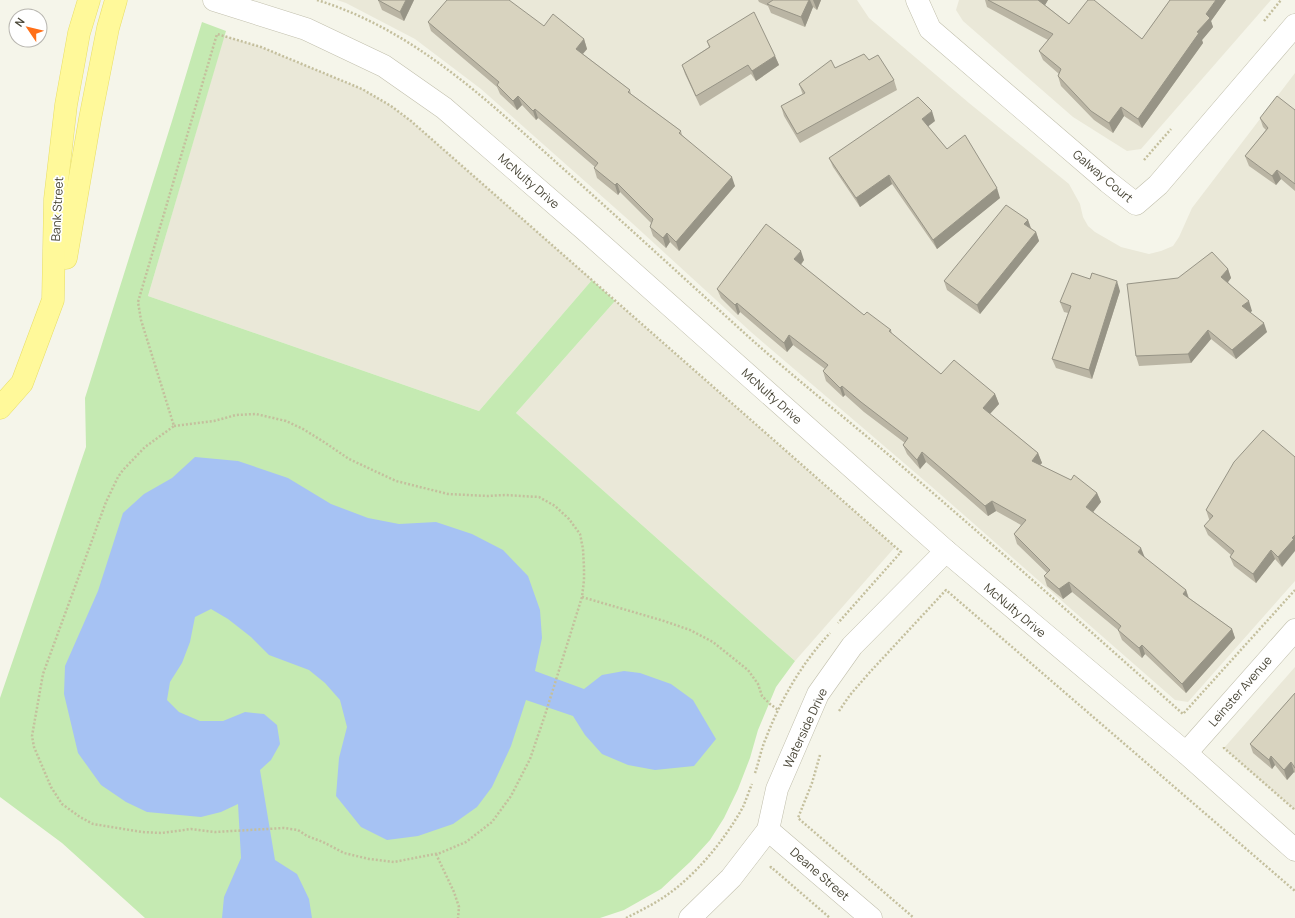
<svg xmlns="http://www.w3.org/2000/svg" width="1295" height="918" viewBox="0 0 1295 918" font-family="Manrope,sans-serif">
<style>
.residential{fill:#eae8d8}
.green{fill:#c5eab2}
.water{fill:#a6c2f3}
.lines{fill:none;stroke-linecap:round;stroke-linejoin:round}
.minor-casing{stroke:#c1bfac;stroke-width:23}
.major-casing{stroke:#e8de66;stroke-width:23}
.path{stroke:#c4bf9d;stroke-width:2.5;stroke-dasharray:2 2;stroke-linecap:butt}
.minor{stroke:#fff;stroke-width:22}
.major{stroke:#fff99a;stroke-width:22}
.wall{fill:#bab5a4}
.shaded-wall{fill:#979486}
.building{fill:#d8d3bf;stroke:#979486}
.labels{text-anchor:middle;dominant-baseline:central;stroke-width:3.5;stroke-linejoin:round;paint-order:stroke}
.street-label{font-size:12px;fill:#4a4738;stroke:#fff}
</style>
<rect width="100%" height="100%" fill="#f5f5ea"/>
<g class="residential">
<polygon points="337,0 857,0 869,18 969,103 1069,184 1080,204 1083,217 1088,226 1095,232 1121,247 1149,254 1161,251 1173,246 1179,237 1192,208 1295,73 1295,581 1188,702 1175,700 932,487 751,332 632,223 481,89 415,39 346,3"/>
<polygon points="959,0 1271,0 1141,149 1127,151 1073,117 963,21 956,10"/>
<polygon points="224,36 261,47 362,89 391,106 411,121 592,280 479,411 148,296"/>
<polygon points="615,301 895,547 795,661 516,413"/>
<polygon points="1295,667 1295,810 1224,748"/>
</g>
<polygon class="green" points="202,22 226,31 148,296 479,411 592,280 615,301 516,413 795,661 776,687 758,730 750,758 738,789 724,818 710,840 690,862 661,889 624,910 600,918 145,918 62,843 0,797 0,698 86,447 85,398 172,121"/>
<polygon class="water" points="195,457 238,461 288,478 331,504 368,518 399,524 436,522 472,534 503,550 528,576 540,610 542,638 535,671 584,689 602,675 624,671 640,673 671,684 693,700 716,739 694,766 655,770 628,765 602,754 585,735 573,716 526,700 511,746 492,787 477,807 453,824 418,836 387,840 361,827 336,796 339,758 347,727 340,700 325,683 309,670 269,655 251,637 228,619 211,609 195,617 190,642 182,663 170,682 167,700 179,712 200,721 223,721 245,712 264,714 277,725 280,744 271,760 260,770 275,860 297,874 309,899 312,918 222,918 224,897 241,858 238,804 221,812 201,817 147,812 126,802 101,785 78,753 64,694 65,666 98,591 123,513 144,494 172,478"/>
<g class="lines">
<defs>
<g id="minor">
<polyline points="214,0 306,29 384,66 444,108 585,230 946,551 1186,753 1295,850"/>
<polyline points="917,0 930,29 1108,182 1136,204 1158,185 1295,25"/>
<polyline points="1186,753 1295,630"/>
<polyline points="768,830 871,918"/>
<polyline points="690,918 731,878 768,830 777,789 818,694 852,646 946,551"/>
</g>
<g id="major">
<polyline points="66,258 90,119 108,28 116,0"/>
<polyline points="0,408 22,383 53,300 55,199 66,105 79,33 89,0"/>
</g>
</defs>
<use href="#minor" class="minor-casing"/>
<use href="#major" class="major-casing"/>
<g class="path">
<path d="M317,0c95,29 169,99 241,164 65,58 129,117 193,175 45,40 93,78 139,117 99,85 196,171 293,258l112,-124"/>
<polyline points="1264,21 1281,0"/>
<polyline points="1144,160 1171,129"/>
<polyline points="174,426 214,421 236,415 256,414 286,421 303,429 324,442 349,459 396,481 448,494 488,496 505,495 539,497 555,506 569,519 580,534 583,549 584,568 584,580 582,597 545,715 530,759 511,796 492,822 466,842 440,853 394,862 369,859 344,853 323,842 307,836 298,830 284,828 215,832 191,829 162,833 142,832 93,824 80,817 62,804 51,787 34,747 32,736 43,674 106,502 118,477 123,470 145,447 174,426 141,320 138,302 217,34 261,47 362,89 391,106 411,121 901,552 838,623"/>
<polyline points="582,597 664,621 690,630 713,642 748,670 758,684 762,696 770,704 778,710"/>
<polyline points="839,711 850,695 870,672 946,590 1295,891"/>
<polyline points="1224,747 1224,748 1295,810"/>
<polyline points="820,755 812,783 798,818 914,918"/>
<path d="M755,773c4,-11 6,-24 11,-35 15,-39 36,-75 64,-105"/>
<polyline points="436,854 454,892 459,907 458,918"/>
<polyline points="770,868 771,867 830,918"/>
<path d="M626,918c12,-6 24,-12 35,-19 33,-21 63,-58 82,-92 3,-7 6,-16 9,-23"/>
</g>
<use href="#minor" class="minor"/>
<use href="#major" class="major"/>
</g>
<g class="wall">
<polygon points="378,0 414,0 404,21 382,10"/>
<polygon points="758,0 821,0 817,10 813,7 805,27 771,13 768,6 759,2"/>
<polygon points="985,0 1048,0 1045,5 1069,24 1142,39 1170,0 1226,0 1211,21 1213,27 1202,40 1203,43 1142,128 1124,116 1113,133 1094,120 1061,86 1058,76 1059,74 1043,60 1039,51 1048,40 987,7"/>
<polygon points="428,22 544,26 584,39 587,49 583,54 630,90 631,94 681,131 682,135 735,186 679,251 670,242 666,248 653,236 650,227 651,223 620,192 618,195 597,178 594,168 595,167 538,118 536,120 522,105 517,110 500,94 497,87 431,31"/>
<polygon points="707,41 775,56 779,65 756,81 751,74 700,106 685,74 682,65 709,47"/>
<polygon points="869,60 894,80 897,90 800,143 784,116 781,106 803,95 799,84 835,68"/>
<polygon points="1295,110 1295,191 1281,179 1276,185 1249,166 1245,156 1266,130 1263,127 1260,118"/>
<polygon points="935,121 928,126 947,149 1000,198 937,249 892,184 860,207 833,167 829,158"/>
<polygon points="1028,220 1031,228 1036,232 1039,241 980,314 947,290 944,281"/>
<polygon points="804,260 801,265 864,315 891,330 892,334 941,374 995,394 999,404 990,414 1038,453 1042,463 1040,465 1097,493 1101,502 1093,512 1145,558 1186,590 1189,598 1232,629 1235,638 1186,693 1145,654 1142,658 1122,640 1118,630 1072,592 1063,599 1047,586 1044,576 1047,573 1017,544 1014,534 1021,525 996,511 988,516 926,462 920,469 907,454 903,445 905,443 864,412 845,395 843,397 826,381 823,371 825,369 793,345 787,352 740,312 738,315 721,298 717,289"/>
<polygon points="1228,269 1231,278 1228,282 1252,311 1250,312 1267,332 1236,359 1211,339 1191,363 1139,366 1136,356 1178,278"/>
<polygon points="1120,291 1092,379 1056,368 1052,359 1068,313 1064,312 1060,302"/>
<polygon points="1263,430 1282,567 1275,559 1256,583 1234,566 1230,557 1231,555 1208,535 1204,526 1210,520 1209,519 1206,510"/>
<polygon points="1295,693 1295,773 1294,772 1287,780 1275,765 1272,769 1253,753 1250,744"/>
</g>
<g class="shaded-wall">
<polygon points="406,0 414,0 404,21 400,12"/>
<polygon points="809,0 810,0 813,7 805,27 801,17"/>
<polygon points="813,0 821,0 817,10"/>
<polygon points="1038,0 1048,0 1042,10"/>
<polygon points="1216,0 1226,0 1211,21 1213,27 1202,40 1203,43 1142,128 1138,119 1197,32 1206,14"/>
<polygon points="584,39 587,49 579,58 576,49"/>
<polygon points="775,56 779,65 756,81 752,71"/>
<polygon points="518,96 522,105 517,110 513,101"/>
<polygon points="1121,107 1124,116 1113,133 1109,123"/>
<polygon points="535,109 538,118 536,120 533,111"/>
<polygon points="932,111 935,121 926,128 922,119"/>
<polygon points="1277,170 1281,179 1276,185 1272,176"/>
<polygon points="889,175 892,184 860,207 856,198"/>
<polygon points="732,177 735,186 679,251 676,242"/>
<polygon points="617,183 620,192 618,195 615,185"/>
<polygon points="997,188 1000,198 937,249 933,240"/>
<polygon points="1028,220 1031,229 1024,224"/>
<polygon points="1036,232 1039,241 980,314 977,305"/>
<polygon points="667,233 670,242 666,248 663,238"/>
<polygon points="801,251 804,260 797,269 794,259"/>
<polygon points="1228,269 1231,278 1225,286 1221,277"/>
<polygon points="1117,281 1120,291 1092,379 1089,370"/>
<polygon points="1249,301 1252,311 1246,316 1242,306"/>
<polygon points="737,303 740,312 738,315 735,305"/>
<polygon points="1264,323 1267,332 1236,359 1232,350"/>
<polygon points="1208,330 1211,339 1191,363 1188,354"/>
<polygon points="789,335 793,345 787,352 784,343"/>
<polygon points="842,386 845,395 843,397 840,388"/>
<polygon points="995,394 999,404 986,418 983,408"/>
<polygon points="922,452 926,462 920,469 917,460"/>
<polygon points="1038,453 1042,463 1035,470 1032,461"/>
<polygon points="1097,493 1101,502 1090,516 1086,507"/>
<polygon points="992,501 996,511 988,516 985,506"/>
<polygon points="1295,535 1295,551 1282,567 1278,557"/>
<polygon points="1141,548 1145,558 1138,552"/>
<polygon points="1271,550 1275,559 1256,583 1253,574"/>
<polygon points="1069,582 1072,592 1063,599 1059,589"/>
<polygon points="1186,590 1189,600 1183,594"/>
<polygon points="1232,629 1235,638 1186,693 1182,684"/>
<polygon points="1142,645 1145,654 1142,658 1139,648"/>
<polygon points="1271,756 1275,765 1272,769 1269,760"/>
<polygon points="1291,762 1294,772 1287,780 1284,770"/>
</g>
<g class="building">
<polygon points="378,0 406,0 400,12"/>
<polygon points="447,0 509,0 544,26 553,14 584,39 576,49 630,90 628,92 681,131 679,133 732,177 676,242 667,233 663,238 650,227 653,219 617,183 615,185 594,168 598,163 535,109 533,111 518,96 513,101 497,85 499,82 428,22"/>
<polygon points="773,0 809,0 801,17 767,4"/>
<polygon points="988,0 1038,0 1069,24 1088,0 1094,0 1142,39 1170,0 1216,0 1206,14 1210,18 1197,32 1199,33 1138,119 1121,107 1109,123 1091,111 1058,76 1061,69 1039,51 1053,34"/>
<polygon points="754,12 775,56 752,71 748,65 696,96 682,65 710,47 707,41"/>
<polygon points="864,54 869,60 878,55 894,80 797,134 781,106 805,93 799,84 831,60 835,68"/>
<polygon points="1277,96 1295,110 1295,184 1277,170 1272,176 1245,156 1268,128 1260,118"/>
<polygon points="918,97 932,111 922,119 947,149 965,135 997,188 933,240 889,175 856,198 829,158"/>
<polygon points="1006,205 1028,220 1024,224 1036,232 977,305 944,281"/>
<polygon points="766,224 801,251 794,259 864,315 867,312 891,330 889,331 941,374 954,360 995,394 983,408 1038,453 1032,461 1071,480 1074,475 1097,493 1086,507 1141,548 1138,552 1186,590 1183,594 1232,629 1182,684 1142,645 1139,648 1118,630 1121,626 1069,582 1059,589 1044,576 1050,570 1014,534 1026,520 992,501 985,506 922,452 917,460 903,445 908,438 861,402 842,386 840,388 823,371 828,365 789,335 784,343 737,303 735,305 717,289"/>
<polygon points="1212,252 1228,269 1221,277 1249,301 1242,306 1264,323 1232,350 1208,330 1188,354 1136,356 1127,284 1178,278"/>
<polygon points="1072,273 1090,279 1092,273 1117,281 1089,370 1052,359 1071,306 1060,302"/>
<polygon points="1263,430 1295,457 1295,535 1292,538 1294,539 1278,557 1271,550 1253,574 1230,557 1234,551 1204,526 1213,516 1206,510 1234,462"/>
<polygon points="1295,693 1295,768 1291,762 1284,770 1271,756 1269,760 1250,744"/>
</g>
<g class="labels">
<g class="street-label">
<text transform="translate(1103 176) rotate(40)">Galway Court</text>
<text transform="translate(529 181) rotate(41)">McNulty Drive</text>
<text transform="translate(57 209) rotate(-87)">Bank Street</text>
<text transform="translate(772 396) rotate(42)">McNulty Drive</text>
<text transform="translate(1015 610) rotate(40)">McNulty Drive</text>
<text transform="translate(1240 691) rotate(-49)">Leinster Avenue</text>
<text transform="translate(805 728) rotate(-65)">Waterside Drive</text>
<text transform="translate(820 874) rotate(41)">Deane Street</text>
</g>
</g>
<g transform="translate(28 28) rotate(305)"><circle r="19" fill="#ffffff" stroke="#b7b5af"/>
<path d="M0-3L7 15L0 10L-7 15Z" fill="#ff6f18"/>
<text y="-6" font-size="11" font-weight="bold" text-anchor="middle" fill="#4a4738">N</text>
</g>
</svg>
